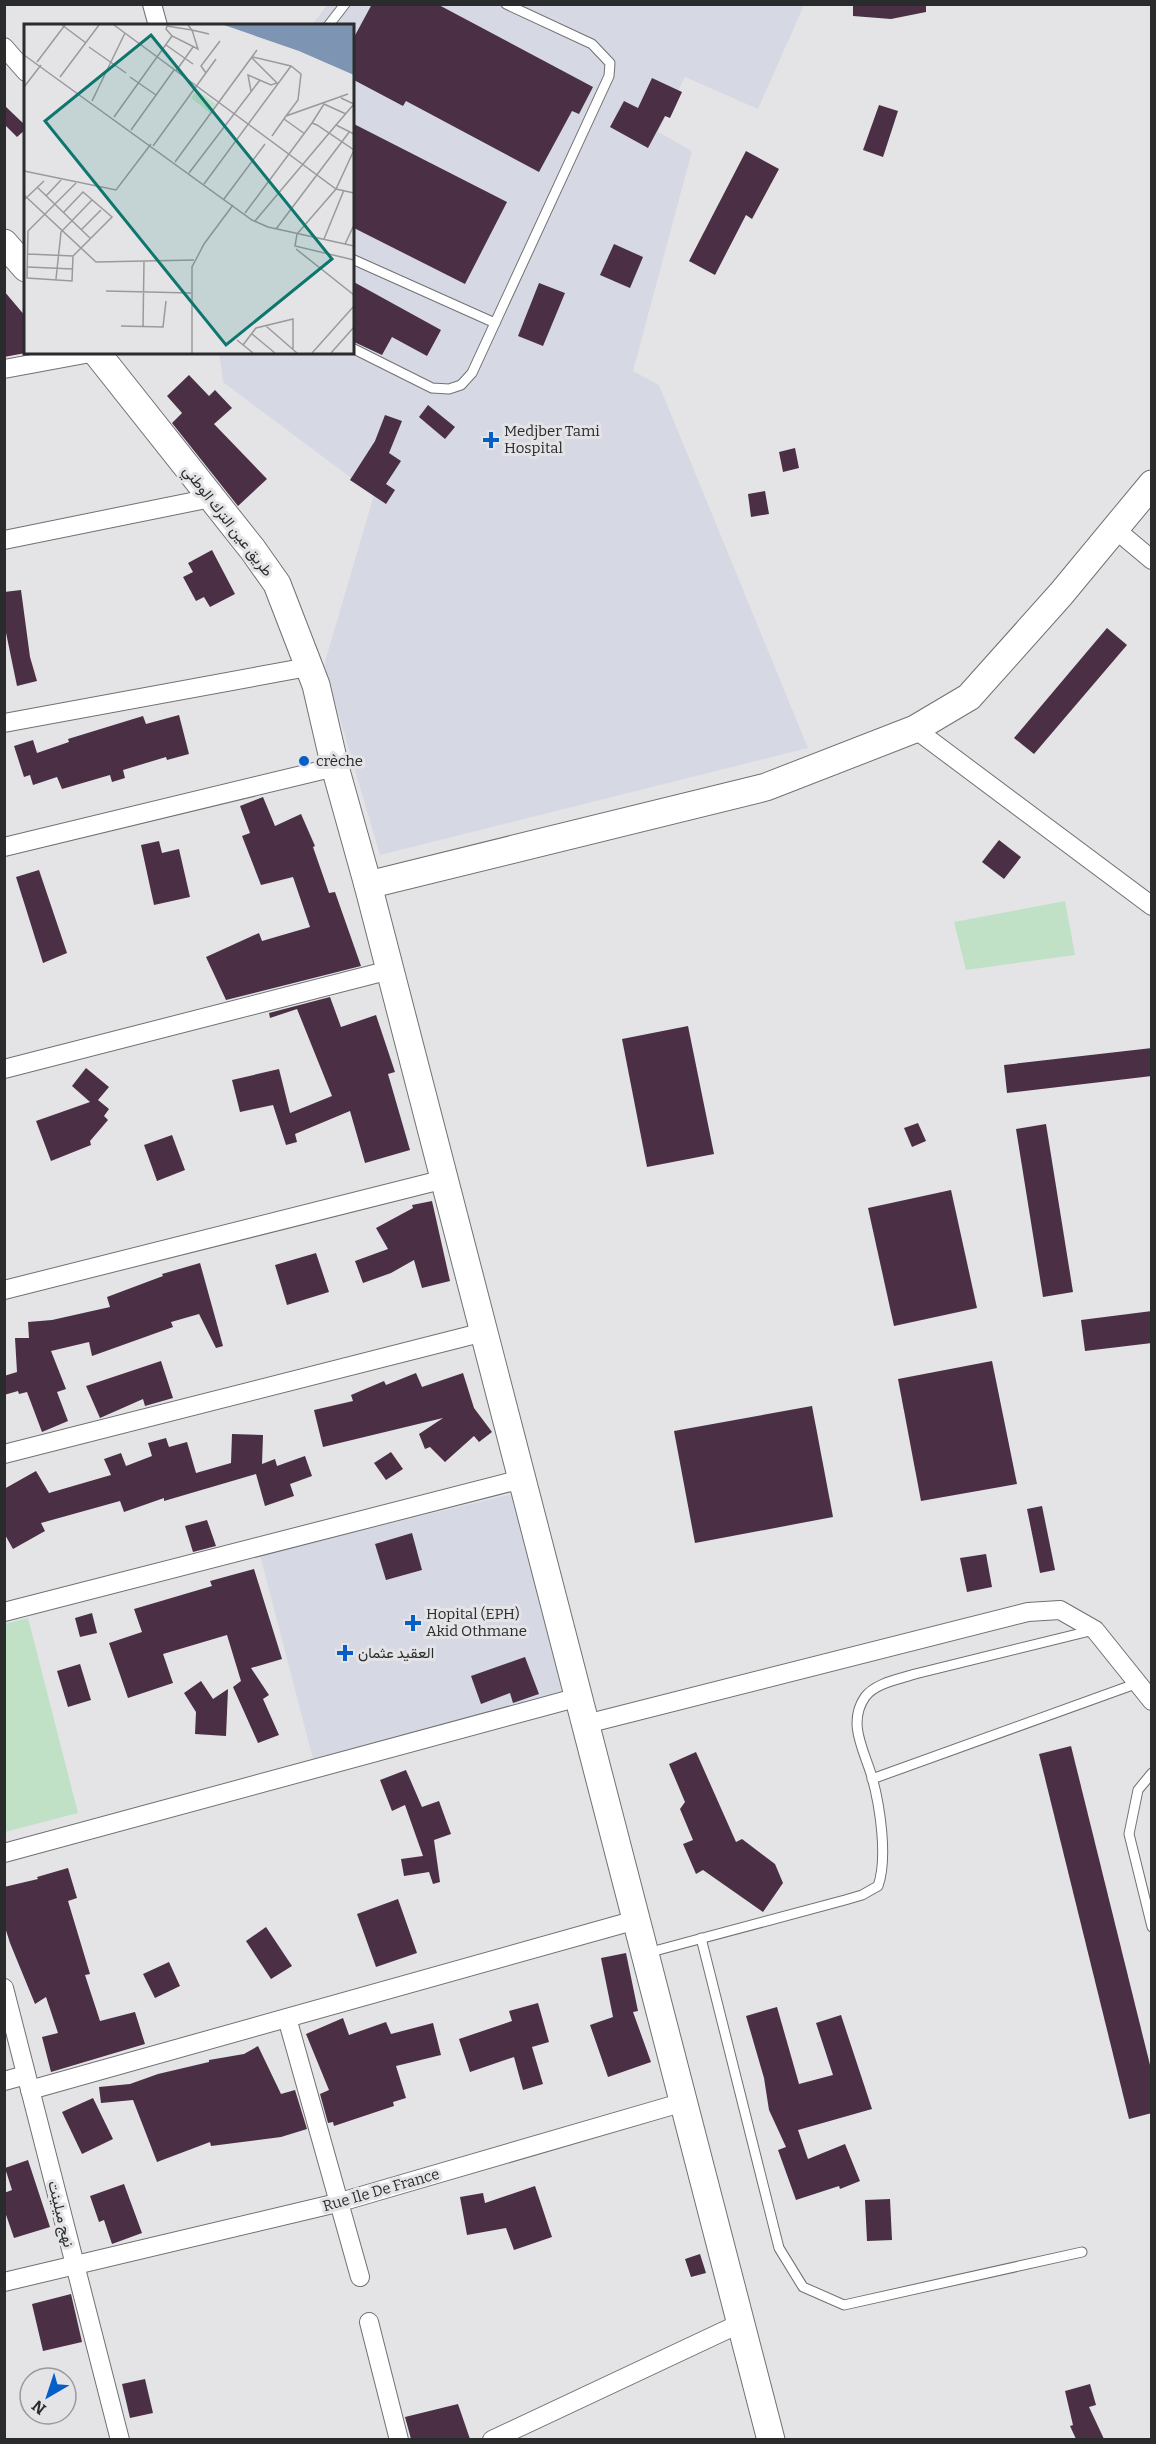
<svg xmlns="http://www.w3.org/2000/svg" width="1156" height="2444" viewBox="0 0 1156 2444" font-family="Bitter,Vazirmatn,serif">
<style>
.built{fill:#d6d9e3}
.green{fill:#c0e1c6}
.building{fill:#4b2f44}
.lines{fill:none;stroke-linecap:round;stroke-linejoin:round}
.lane-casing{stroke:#707173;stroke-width:11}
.street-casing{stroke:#707173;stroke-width:20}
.secondary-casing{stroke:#707173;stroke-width:29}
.lane{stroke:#fff;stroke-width:9}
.street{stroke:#fff;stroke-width:18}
.secondary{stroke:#fff;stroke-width:27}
.poi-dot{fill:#065ec7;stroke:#e4e4e7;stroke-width:2}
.labels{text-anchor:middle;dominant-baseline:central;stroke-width:6;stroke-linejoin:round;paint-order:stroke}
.poi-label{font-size:15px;fill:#2a2b2c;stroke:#e4e4e7;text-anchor:start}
.street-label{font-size:15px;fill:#2a2b2c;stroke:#e4e4e7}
.inset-road{fill:none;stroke:#9a9a9c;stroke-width:1.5}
.view{fill:#0f766e;fill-opacity:0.15;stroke:#0f766e;stroke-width:3}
.inset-edge{fill:none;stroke:#2a2b2c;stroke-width:3}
</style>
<rect width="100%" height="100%" fill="#e4e4e7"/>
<g class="built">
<polygon points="327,5 804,5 758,109 685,77 658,132 692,151 633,371 659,385 808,748 380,855 324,665 374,495 223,382 219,353 352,352 352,26 312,25"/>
<polygon points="516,1493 566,1692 313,1759 260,1555"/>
</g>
<g class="green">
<polygon points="1065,901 1075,955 966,970 954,922"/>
<polygon points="28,1618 78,1813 5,1832 5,1624"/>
</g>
<g class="building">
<polygon points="372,4 437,4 593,87 579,114 572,111 539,172 406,101 403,106 352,79 352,41"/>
<polygon points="853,4 926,4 926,12 891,19 853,16"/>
<polygon points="652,78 682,92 670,118 665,116 648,148 610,127 624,101 638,108"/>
<polygon points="4,105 26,126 26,129 17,137 4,124"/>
<polygon points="879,105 898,111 883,157 863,150"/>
<polygon points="352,123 507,202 465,284 352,227"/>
<polygon points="746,151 779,169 752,219 746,215 715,275 689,261"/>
<polygon points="614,244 643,257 630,288 600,275"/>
<polygon points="352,281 441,330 427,356 392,337 382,355 352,341"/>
<polygon points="539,283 565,293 543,346 518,336"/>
<polygon points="4,291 26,317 26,352 31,352 4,357"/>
<polygon points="189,375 209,396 215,390 232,408 214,424 267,479 238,506 172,423 182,413 167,396"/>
<polygon points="428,405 455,427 445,439 419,417"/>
<polygon points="385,415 402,421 389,453 401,461 386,484 395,490 386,504 350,480 375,441"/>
<polygon points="795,448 799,468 783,472 779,452"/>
<polygon points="765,491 769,514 751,517 748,494"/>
<polygon points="212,550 235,594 210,607 204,597 196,601 183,577 193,572 188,563"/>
<polygon points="21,590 30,657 37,681 17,686 4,623 4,592"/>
<polygon points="1107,628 1127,645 1034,754 1014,738"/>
<polygon points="179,715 189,754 167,760 166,757 123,770 125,778 112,782 110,775 62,789 57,777 33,785 30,775 24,777 14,746 33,740 37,753 69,742 68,739 143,716 146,724"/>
<polygon points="263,797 275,826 301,814 315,846 313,847 329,893 335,892 361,966 226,1000 206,957 259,933 262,941 310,927 293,877 261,885 242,836 250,833 240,806"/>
<polygon points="999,840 1021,857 1004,879 982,862"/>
<polygon points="159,841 162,853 179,849 190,897 154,905 141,845"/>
<polygon points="39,870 67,953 43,963 16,877"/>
<polygon points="330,997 341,1027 376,1015 395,1072 388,1074 410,1150 365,1163 350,1111 295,1134 297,1142 286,1145 273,1105 240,1112 232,1080 279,1069 290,1113 332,1096 297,1009 270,1018 269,1013"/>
<polygon points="688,1026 714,1154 647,1167 622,1039"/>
<polygon points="1152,1048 1152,1076 1007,1093 1004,1065"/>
<polygon points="86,1068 109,1087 98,1100 109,1109 104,1116 108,1120 90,1141 91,1145 51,1161 36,1121 90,1102 72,1086"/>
<polygon points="918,1123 926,1141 912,1147 904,1128"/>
<polygon points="1046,1124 1073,1292 1043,1297 1016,1129"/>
<polygon points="172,1135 185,1170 157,1181 144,1145"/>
<polygon points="951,1190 977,1308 894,1326 868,1208"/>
<polygon points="432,1201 450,1281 422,1288 414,1260 391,1273 363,1283 355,1261 388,1249 376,1228 413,1208 412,1205"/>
<polygon points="316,1253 329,1292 287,1305 275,1265"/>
<polygon points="200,1263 223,1346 216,1348 199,1314 171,1322 173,1327 92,1356 89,1342 51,1351 66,1389 57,1392 68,1421 42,1432 27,1392 19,1394 18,1391 4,1395 4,1376 17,1372 15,1338 29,1338 28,1322 52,1320 110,1307 107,1297 163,1276 162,1274"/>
<polygon points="1152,1311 1152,1343 1085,1351 1081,1320"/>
<polygon points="161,1361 173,1398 145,1406 143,1399 100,1418 86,1386"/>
<polygon points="992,1361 1017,1484 921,1501 898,1379"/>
<polygon points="416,1373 422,1387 463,1373 474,1408 492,1432 479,1442 474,1436 445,1462 430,1447 425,1449 419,1434 443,1418 323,1447 314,1410 353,1401 351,1395 384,1381 386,1385"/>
<polygon points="812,1406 833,1517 695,1543 674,1431"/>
<polygon points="232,1434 263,1435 262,1464 275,1459 277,1466 305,1456 312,1476 290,1484 294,1496 265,1506 256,1474 164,1501 164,1498 124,1512 120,1501 41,1523 45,1531 13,1549 4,1533 4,1489 36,1471 49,1493 111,1475 104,1459 121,1453 126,1466 152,1456 148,1443 166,1438 169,1447 187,1442 196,1473 231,1463"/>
<polygon points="391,1452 403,1469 386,1480 374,1463"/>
<polygon points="1042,1506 1055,1570 1040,1573 1027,1509"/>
<polygon points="207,1520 216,1546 193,1552 185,1526"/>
<polygon points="412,1533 422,1570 386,1580 375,1544"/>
<polygon points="986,1554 992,1587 967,1592 960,1558"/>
<polygon points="254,1569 282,1659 251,1668 269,1695 263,1699 279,1735 258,1743 233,1687 241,1681 227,1635 163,1654 173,1683 128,1698 109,1643 142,1632 134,1609 212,1586 210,1581"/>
<polygon points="92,1613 97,1633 80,1637 75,1618"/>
<polygon points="525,1657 539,1694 513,1703 510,1693 481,1704 471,1676"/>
<polygon points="80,1664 91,1700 68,1707 57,1671"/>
<polygon points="201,1681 213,1699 228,1689 226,1736 195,1734 196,1712 184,1693"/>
<polygon points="1071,1746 1152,2073 1152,2113 1129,2119 1039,1754"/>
<polygon points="696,1752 736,1842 742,1839 775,1864 783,1883 763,1912 703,1870 696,1874 683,1844 693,1840 680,1809 685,1802 669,1764"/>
<polygon points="406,1770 422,1807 439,1801 451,1834 434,1840 440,1882 433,1884 429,1872 404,1876 401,1859 423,1856 405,1805 392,1811 380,1780"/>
<polygon points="68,1868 77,1898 68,1901 90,1974 85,1975 100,2021 135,2012 145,2044 51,2072 42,2037 58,2033 46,1997 35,2004 10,1943 4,1924 4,1887 38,1879 37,1877"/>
<polygon points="398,1899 417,1953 376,1967 357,1914"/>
<polygon points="266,1927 292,1966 271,1979 246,1941"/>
<polygon points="626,1953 638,2011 633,2012 651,2062 608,2077 590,2025 613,2017 601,1958"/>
<polygon points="169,1962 180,1986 155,1998 143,1974"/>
<polygon points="538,2003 549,2042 532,2047 543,2084 523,2090 514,2057 470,2072 459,2039 512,2021 509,2011"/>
<polygon points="777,2007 799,2084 833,2075 816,2023 841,2015 872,2109 798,2130 808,2159 845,2144 860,2181 840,2189 839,2186 796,2200 778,2150 786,2147 769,2110 764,2078 746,2016"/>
<polygon points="343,2018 349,2035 386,2022 391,2034 433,2023 441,2055 396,2066 406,2098 393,2102 394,2106 334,2126 333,2122 328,2123 320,2094 329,2090 306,2034"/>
<polygon points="258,2046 281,2094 295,2090 307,2129 281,2137 211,2146 210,2142 157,2162 133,2100 101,2103 99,2087 130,2084 158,2074 209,2062 209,2060 244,2054"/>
<polygon points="93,2098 113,2139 82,2154 62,2112"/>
<polygon points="28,2160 50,2227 14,2238 4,2209 4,2193 12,2190 5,2168"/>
<polygon points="124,2184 142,2233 112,2244 104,2220 99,2222 90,2196"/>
<polygon points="535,2186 552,2237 514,2250 506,2228 467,2235 460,2197 483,2193 485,2203"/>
<polygon points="890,2199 892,2240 867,2241 865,2200"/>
<polygon points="700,2254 706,2273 691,2277 685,2259"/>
<polygon points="71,2294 82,2342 43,2351 32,2304"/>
<polygon points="145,2379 153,2413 130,2418 122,2384"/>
<polygon points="1090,2384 1096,2405 1089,2407 1104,2439 1076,2439 1070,2426 1073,2425 1065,2391"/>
<polygon points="458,2404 470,2439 411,2439 405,2417"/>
</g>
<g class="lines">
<defs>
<g id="lane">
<polyline points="328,26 345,4"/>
<polyline points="352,259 495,323 609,76 610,63 592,44 506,4"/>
<polyline points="352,348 432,388 449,389 461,385 472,373 495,323"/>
<polyline points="1152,1773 1138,1790 1129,1834 1152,1927"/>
<polyline points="872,1779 1138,1683"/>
<polyline points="701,1938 779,2248 803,2287 844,2305 1082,2252"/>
<path d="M647,1953l198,-53 17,-5 16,-9c10,-28 2,-80 -6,-109 -8,-27 -25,-54 -7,-80 10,-14 35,-18 50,-23l179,-44"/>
</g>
<g id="street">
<polyline points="152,4 158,26"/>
<polyline points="4,47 26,72"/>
<polyline points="4,369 96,352"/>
<polyline points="1115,529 1152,560"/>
<polyline points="4,540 211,498"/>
<polyline points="4,723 308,667"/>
<polyline points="915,729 1152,906"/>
<polyline points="4,847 335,767"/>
<polyline points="4,1069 390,970"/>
<polyline points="4,1290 445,1179"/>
<polyline points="4,1454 484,1332"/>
<polyline points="4,1612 522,1479"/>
<polyline points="586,1724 1028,1612 1060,1610 1095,1630 1152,1701"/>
<polyline points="4,1853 579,1697"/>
<polyline points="4,1988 120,2440"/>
<polyline points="287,2018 360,2277"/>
<polyline points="4,2081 26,2075"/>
<polyline points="30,2090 636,1920"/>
<polyline points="4,2282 337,2203 684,2102"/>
<polyline points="369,2322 399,2440"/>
<polyline points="492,2440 741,2323"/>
</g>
<g id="secondary">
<polyline points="4,243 26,268"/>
<polyline points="96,352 253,550 277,584 316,685 335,767 368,885 771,2440"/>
<polyline points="368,885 766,787 915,729 969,697 1061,594 1152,484"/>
</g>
</defs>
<use href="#lane" class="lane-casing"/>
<use href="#street" class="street-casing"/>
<use href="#secondary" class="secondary-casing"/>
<use href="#lane" class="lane"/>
<use href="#street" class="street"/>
<use href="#secondary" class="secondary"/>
</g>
<g class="poi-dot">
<path d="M488 431h6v6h6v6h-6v6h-6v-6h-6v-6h6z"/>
<circle cx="304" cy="761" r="6"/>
<path d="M410 1614h6v6h6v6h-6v6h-6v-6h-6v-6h6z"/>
<path d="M342 1644h6v6h6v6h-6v6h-6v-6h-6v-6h6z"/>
</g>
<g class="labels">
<g class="poi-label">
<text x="504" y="431">Medjber Tami<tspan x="504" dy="17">Hospital</tspan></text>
<text x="316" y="761">crèche</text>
<text x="426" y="1614">Hopital (EPH)<tspan x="426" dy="17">Akid Othmane</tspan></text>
<text x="358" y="1653">العقيد عثمان</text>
</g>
<g class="street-label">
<text transform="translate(228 521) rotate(52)">طريق عين الترك الوطني</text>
<text transform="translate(381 2190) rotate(-16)">Rue Ile De France</text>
<text transform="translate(61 2214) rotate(76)">نهج ميلينت</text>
</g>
</g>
<g transform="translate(24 24)">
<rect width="330" height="330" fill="#e4e4e7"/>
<path d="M173,66l19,14 -6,9 -19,-15z" fill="#c0e1c6"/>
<path d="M200,1h130v50l-55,-24z" fill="#7d95b3"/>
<path class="inset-road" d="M38,1l24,18M90,1l222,164 18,4M164,1l4,5 6,19 -26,-13 -6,-7 1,-3 25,4 17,4M142,21l27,19M65,23l37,26M0,31l228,165 16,7 86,19M229,33l38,9 10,8 -3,26 -12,16M13,38l28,-37M152,47l17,-24M182,49l-5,-7 19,-25M36,53l39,-52M106,53l26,18M0,63l17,-22M227,67l-3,-16 23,10 6,-2 -25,-25M68,77l33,-68M90,93l58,-81M260,95l21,15M288,99l12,-19 22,10M312,101l18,-21 -13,-6M107,106l43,-60M248,112l14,-20 62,-22M129,122l63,-87M151,138l82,-112M0,147l92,19 35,-46M165,149l71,-93M180,160l87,-118M13,163l54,52M0,171l72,67 98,-2M22,172l15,-16M200,175l41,-55M0,176l20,-19M221,189l67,-90 5,2 37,25 -18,39 -39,45 -2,12 59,14M231,197l81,-96 18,9M252,205l74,-98M57,206l20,-20M300,215l20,-49M321,220l9,-19M272,225l58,46M4,230l45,2 39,-39 -29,-25 -20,21M49,232l-1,25 -45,-3 1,-47 48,-48M4,243l45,2M32,255l5,-47 31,-32M82,267l85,2M97,302l42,1 3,-26M242,302l31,27M119,303l1,-65M228,310l23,19M213,316l16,13M219,321l13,-17 37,-9v31M168,329v-86l12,-23 29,-39M288,329l42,-47M307,329l23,-26"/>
<path class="view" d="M127,11l181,224 -106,86 -181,-224z"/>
<rect width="330" height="330" class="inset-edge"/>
</g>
<rect width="1156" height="2444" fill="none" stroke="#2a2b2c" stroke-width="12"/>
<g transform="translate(48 2396) rotate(219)"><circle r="28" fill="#e4e4e7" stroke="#9a9a9c" stroke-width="1.5"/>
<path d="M0-4.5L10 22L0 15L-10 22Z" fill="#065ec7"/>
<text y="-9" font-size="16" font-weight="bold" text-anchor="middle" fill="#2a2b2c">N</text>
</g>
</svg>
